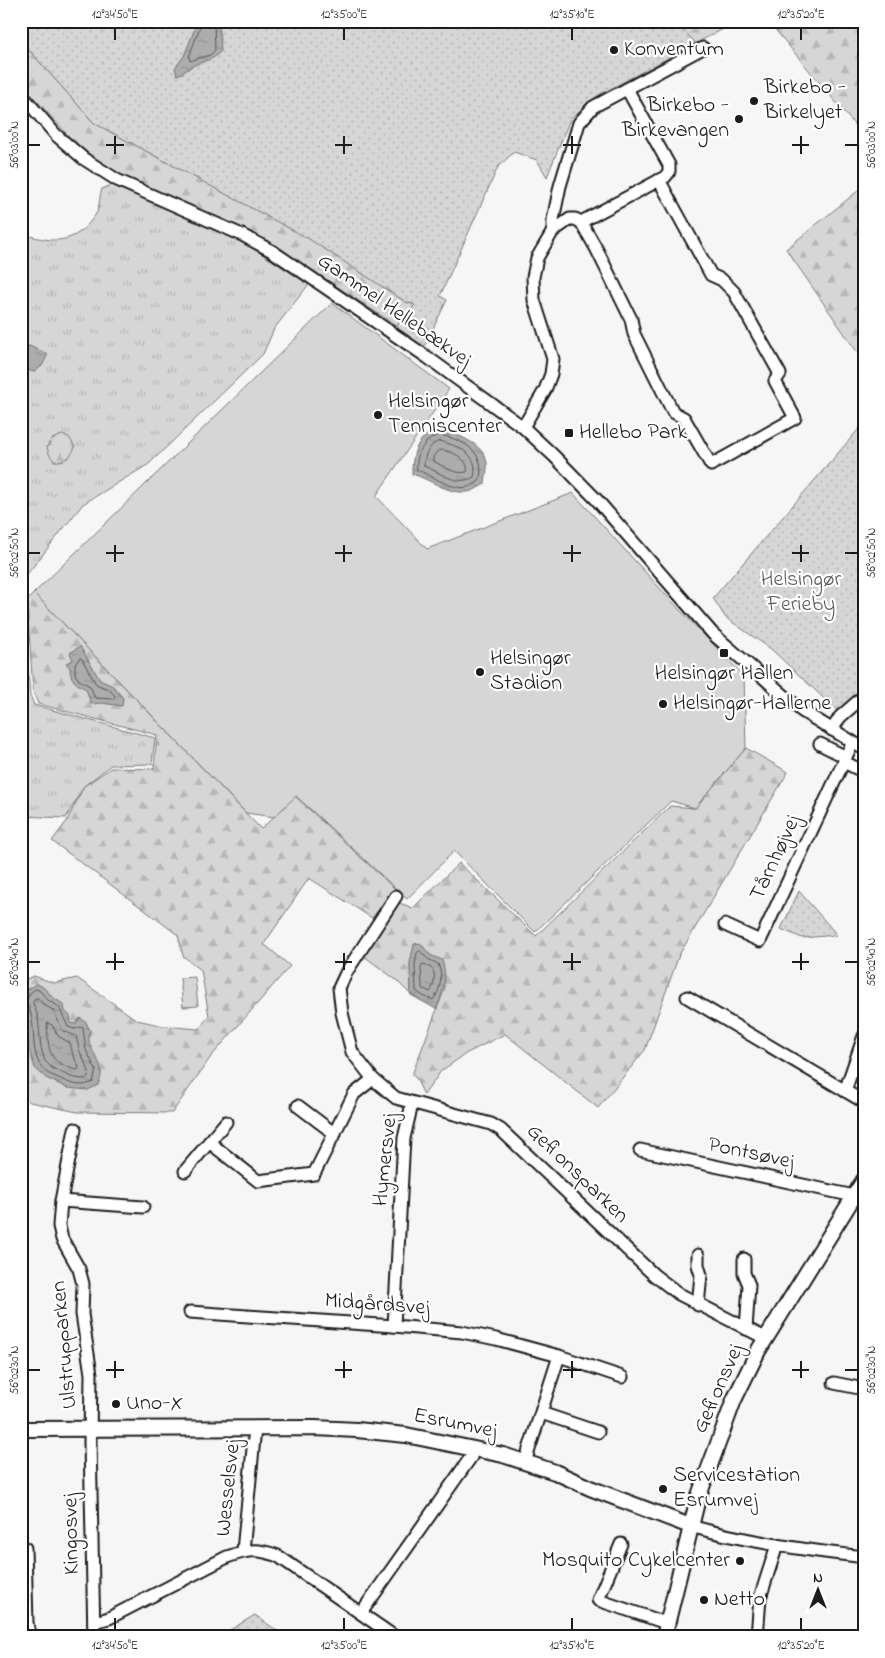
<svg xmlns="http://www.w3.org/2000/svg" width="885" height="1658" viewBox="0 0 885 1658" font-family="'Indie Flower',sans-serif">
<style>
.grass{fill:url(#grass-tufts);stroke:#797979}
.forest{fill:url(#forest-firs);stroke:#797979}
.park{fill:url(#park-dots);stroke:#797979}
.pitch{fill:#d6d6d6;stroke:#797979}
.water{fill:url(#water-ripples);stroke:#727272}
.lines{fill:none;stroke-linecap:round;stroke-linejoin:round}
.shore{stroke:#565656;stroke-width:1}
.minor-casing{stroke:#1c1c1c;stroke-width:15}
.major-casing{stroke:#1c1c1c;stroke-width:18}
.minor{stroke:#fff;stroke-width:11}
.major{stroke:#fff;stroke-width:14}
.ticks{fill:none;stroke:#1c1c1c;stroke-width:2}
.poi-dot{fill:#1c1c1c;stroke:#fff;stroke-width:2}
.labels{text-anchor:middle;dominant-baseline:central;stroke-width:4.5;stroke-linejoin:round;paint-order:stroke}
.poi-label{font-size:22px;fill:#1c1c1c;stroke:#fff;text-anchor:start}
.street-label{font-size:22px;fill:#1c1c1c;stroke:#fff}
.park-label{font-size:22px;fill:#5d5d5d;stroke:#fff}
.neatline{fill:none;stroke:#1c1c1c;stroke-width:2}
.ticks-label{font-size:12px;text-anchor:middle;fill:#1c1c1c}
</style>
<defs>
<pattern id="grass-tufts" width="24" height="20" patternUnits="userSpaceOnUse" patternTransform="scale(1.25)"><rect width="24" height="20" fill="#d6d6d6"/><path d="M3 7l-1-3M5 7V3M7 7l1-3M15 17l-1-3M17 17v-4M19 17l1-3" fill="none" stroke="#b7b7b7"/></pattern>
<pattern id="forest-firs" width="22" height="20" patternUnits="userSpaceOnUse" patternTransform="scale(1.25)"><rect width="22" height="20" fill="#d6d6d6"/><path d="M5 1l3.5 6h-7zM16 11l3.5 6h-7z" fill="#b7b7b7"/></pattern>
<pattern id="park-dots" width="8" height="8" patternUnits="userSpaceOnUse" patternTransform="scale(1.25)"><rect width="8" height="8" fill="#d6d6d6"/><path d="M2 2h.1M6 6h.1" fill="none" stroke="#b7b7b7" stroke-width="1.8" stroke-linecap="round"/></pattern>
<pattern id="water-ripples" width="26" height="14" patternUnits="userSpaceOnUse" patternTransform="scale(1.25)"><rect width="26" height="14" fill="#acacac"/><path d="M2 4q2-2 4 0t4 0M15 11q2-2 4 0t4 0" fill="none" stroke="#939393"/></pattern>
</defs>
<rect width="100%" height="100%" fill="#f6f6f6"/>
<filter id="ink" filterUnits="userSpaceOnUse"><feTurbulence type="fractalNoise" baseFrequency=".02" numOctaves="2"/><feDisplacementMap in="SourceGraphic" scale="10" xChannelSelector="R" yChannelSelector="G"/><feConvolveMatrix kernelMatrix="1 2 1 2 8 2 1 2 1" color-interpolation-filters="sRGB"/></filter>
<g filter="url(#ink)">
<path class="grass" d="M114,184l132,60 63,40 -35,45 -11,25 -114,110 -66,40 -59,74v42l6,75 4,10 121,33 -3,26 -41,1 -27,21 -18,32 -45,-2v-583c27,9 50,13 69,-11 2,-3 5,-6 7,-10 3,-8 2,-15 5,-23z"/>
<g class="forest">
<polygon points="674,21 739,21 696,43"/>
<polygon points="768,21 859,21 864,27 864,136"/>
<polygon points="21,41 94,123 310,239 406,302 415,305 397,326 277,247 241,228 129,180 81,150 21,83"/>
<polygon points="864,186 864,362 786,249"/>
<path d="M62,435l7,2 6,10c-4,10 -10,15 -21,14l-5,-7 -2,-7 5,-8z"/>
<polygon points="34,593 261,829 295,796 395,889 372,918 309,878 264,944 290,966 210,1058 172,1113 77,1112 30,1102 21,1095 21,981 34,976 54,983 77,978 137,1020 164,1026 199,1029 209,1016 201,970 183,956 178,935 52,841 67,821 84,786 111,768 154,769 157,735 38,704 33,691 27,601"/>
<polygon points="746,748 788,772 679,955 645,1050 598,1108 505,1034 467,1053 441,1071 424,1095 416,1078 412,1075 445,988 430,955 420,943 410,963 411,995 395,979 364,956 397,902 413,908 459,863 536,936 670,806 695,808"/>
</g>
<g class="park">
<polygon points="21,21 674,21 696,43 597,96 570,119 547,177 537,160 514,152 498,167 440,296 447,300 424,347 400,332 397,326 415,305 406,302 309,239 94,123 21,41"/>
<polygon points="864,423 864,698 845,718 771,649 725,617 713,598"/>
<polygon points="799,891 837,935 802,938 781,929"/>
<polygon points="255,1615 286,1637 218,1637"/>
</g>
<g class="pitch">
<polygon points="332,303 449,389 376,496 427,549 573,493 678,608 744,676 746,748 695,808 671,801 535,932 454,851 407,899 296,796 274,817 246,813 34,593"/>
<polygon points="195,977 198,1006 183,1007 180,978"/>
</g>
<g class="water">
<path d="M198,21h21l2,30c-10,11 -14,8 -26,14 -8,3 -8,7 -18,10l-2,-7 9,-12z"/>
<polygon points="25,346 29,346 48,354 42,366 34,372 21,368 22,349"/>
<path d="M439,429c17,5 45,14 48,34 1,6 -2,15 -2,21 -5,2 -12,8 -18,8 -20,2 -37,-13 -55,-18 0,-22 5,-38 27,-45z"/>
<path d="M80,646l20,34 13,6 10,12 -1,8 -20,-3 -11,1 -5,-15c-10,-5 -16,-9 -16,-21l-4,-5 7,-3 -3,-7z"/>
<path d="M420,943l10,12 12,5c6,18 1,32 -6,49l-25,-14 -1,-32 4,-19z"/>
<path d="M36,984c8,2 9,5 14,11 3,3 9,6 14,10l1,6 5,5 1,7 5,1 4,-6 6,4 4,9c-5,15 8,24 11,38 1,6 -1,11 -3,16l-10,5 -21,-2 -21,-10 -11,-10 -6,-18 -2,-32 -6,-16 5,-12z"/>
</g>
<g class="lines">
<g class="shore">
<polyline points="202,21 189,57 190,61 210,55 215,50 214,21"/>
<path d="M439,435c24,4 49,18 40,46 -3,2 -7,5 -11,6 -15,4 -37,-12 -51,-17 -2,-15 7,-31 22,-35z"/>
<path d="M440,441c18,5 40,13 34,36 -18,10 -34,-5 -50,-11 0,-11 5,-22 16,-25z"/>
<path d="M439,450c11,0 31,8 28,22 -13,3 -23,-6 -34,-11v-4z"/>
<polygon points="80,658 82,659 96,684 110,690 115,696 114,699 95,698 90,686 79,680 75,674 75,665"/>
<path d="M420,951l8,8 10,5c5,11 3,26 -5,36l-10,-4 -7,-5 -1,-27 2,-11z"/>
<path d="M423,964c2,1 7,2 8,4 6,4 3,19 -1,24l-8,-4 -1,-21z"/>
<path d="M36,989l4,2 8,9 11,7 9,20 7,2 6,-2 2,1 3,22 10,20 -3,12c-10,5 -20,3 -30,-2 -4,-2 -9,-4 -14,-6 -24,-16 -9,-50 -23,-72l4,-9z"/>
<polygon points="36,998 38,998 44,1005 53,1010 63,1031 76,1036 80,1052 89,1071 88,1078 81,1079 71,1077 52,1068 45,1061 41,1048 38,1017 33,1003"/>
<path d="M48,1023l4,2 6,11 12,7 3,12 6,12 -1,3c-5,0 -10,-3 -15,-5 -17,-8 -14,-23 -16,-39z"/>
</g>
<defs>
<g id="minor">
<polyline points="21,94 56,135 84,159 117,180 242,235 272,251 427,357 523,427 554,456 597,500 713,634 802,711 864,749"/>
<polyline points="581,222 665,177 669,172 669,165 627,89"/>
<polyline points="553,231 553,220 560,186 579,123 593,107 703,48"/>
<polyline points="523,427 545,390 551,374 553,359 534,300 533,277 537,258 553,231 570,219 575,219 581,222 596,248 631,319 634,334 673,412 684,418 711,465 795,418 775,381 780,374 734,292 722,280 711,275 659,180"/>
<polyline points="832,730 840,717 864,696"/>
<polyline points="820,744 846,757"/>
<polyline points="844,762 864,772"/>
<polyline points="396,896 347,971 339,988 342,1013 352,1052 373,1079 396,1098 491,1124 501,1130 654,1275 679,1294 765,1338"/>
<polyline points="725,925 760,941 852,744"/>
<polyline points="687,997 864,1102"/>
<polyline points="845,1091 864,1036"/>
<polyline points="298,1106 335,1134"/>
<polyline points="75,1129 61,1201 59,1226 62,1239 79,1269 83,1284 82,1314 91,1374 90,1441 94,1637"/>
<polyline points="209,1142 258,1181 314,1174 354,1094 373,1079"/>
<polyline points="640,1150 854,1196"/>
<polyline points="185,1171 226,1122"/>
<polyline points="61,1201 143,1207"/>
<polyline points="698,1255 698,1265 701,1275 698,1305"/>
<polyline points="744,1259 744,1273 749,1285 746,1329"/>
<polyline points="190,1312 394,1326 462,1332 496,1339 559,1356 622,1377"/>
<polyline points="394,1326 404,1138 412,1104"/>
<polyline points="834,1383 864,1389"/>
<polyline points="541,1413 598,1432"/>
<polyline points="525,1462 559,1356"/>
<path d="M690,1526c58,16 115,24 174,31"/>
<polyline points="621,1544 598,1600 666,1623"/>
<polyline points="25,1548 27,1624"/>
<polyline points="243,1551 255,1428"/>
<polyline points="361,1613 471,1457 474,1448"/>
<path d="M94,1622l15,-4 118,-61c20,-7 30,-9 51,-1l117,81"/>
<polyline points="21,1624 27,1624 30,1637"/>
<polyline points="757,1637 760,1598 777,1545"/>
</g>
<g id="major">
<polyline points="21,1429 315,1428 357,1430 406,1435 503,1455 555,1472 590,1488 690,1526"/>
<polyline points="664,1637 698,1498 734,1400 758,1351 864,1180"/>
</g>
</defs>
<use href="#minor" class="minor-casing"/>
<use href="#major" class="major-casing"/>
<use href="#minor" class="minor"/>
<use href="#major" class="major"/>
</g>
</g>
<path class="ticks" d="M115,28v12M344,28v12M572,28v12M801,28v12M115,136v18M344,136v18M572,136v18M801,136v18M28,145h12M106,145h18M335,145h17M563,145h18M792,145h17M845,145h13M115,545v17M344,545v17M572,545v17M801,545v17M28,553h12M106,553h18M335,553h17M563,553h18M792,553h17M845,553h13M115,953v17M344,953v17M572,953v17M801,953v17M28,962h12M106,962h18M335,962h17M563,962h18M792,962h17M845,962h13M115,1361v17M344,1361v17M572,1361v17M801,1361v17M28,1370h12M106,1370h18M335,1370h17M563,1370h18M792,1370h17M845,1370h13M115,1618v12M344,1618v12M572,1618v12M801,1618v12"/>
<g class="poi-dot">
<circle cx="614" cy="50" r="5"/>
<circle cx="754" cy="101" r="5"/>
<circle cx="739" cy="119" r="5"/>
<circle cx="378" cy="415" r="5"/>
<rect x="564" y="428" width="10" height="10" rx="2.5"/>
<rect x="719" y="648" width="10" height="10" rx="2.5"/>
<circle cx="480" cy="672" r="5"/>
<circle cx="663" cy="704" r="5"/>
<circle cx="116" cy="1404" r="5"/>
<circle cx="663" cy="1489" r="5"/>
<circle cx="740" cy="1561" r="5"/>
<circle cx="704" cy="1600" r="5"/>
</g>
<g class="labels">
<g class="poi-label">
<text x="624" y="50">Konventum</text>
<text x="764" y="88">Birkebo -<tspan x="764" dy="25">Birkelyet</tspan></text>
<text x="729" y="106" text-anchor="end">Birkebo -<tspan x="729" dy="25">Birkevangen</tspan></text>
<text x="388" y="402">Helsingør<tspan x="388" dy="25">Tenniscenter</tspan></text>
<text x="579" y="433">Hellebo Park</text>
<text x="490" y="659">Helsingør<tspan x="490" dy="25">Stadion</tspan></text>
<text x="724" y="674" text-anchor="middle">Helsingør Hallen</text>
<text x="673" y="704">Helsingør-Hallerne</text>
<text x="126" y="1404">Uno-X</text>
<text x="673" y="1476">Servicestation<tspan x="673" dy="25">Esrumvej</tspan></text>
<text x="730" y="1561" text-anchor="end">Mosquito Cykelcenter</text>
<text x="714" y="1600">Netto</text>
</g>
<g class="street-label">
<text transform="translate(394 311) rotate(35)">Gammel Hellebækvej</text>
<text transform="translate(776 858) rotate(-65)">Tårnhøjvej</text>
<text transform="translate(751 1154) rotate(12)">Pontsøvej</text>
<text transform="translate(386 1160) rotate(-84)">Hymersvej</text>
<text transform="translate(577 1174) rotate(44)">Gefionsparken</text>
<text transform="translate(377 1305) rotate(4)">Midgårdsvej</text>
<text transform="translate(65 1345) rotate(-95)">Ulstrupparken</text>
<text transform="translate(719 1389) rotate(-66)">Gefionsvej</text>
<text transform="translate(455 1424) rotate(11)">Esrumvej</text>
<text transform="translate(229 1488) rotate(-84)">Wesselsvej</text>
<text transform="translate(72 1534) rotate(-91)">Kingosvej</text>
</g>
<g class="park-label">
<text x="801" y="580">Helsingør<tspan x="801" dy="25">Ferieby</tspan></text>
</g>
</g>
<rect width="885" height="1658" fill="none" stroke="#fff" stroke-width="55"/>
<g transform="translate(818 1590)" stroke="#ffffff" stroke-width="4" paint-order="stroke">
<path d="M0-4L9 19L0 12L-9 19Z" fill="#1c1c1c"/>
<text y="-8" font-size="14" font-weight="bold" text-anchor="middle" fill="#1c1c1c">N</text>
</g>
<rect x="28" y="28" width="830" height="1602" class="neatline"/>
<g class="ticks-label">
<text x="115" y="18">12°34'50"E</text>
<text x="344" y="18">12°35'00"E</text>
<text x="572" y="18">12°35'10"E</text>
<text x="801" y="18">12°35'20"E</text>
<text transform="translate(14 145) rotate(-90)" y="4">56°03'00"N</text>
<text transform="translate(871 145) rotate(-90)" y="4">56°03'00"N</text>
<text transform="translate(14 553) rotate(-90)" y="4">56°02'50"N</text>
<text transform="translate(871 553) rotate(-90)" y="4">56°02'50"N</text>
<text transform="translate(14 962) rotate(-90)" y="4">56°02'40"N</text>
<text transform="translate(871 962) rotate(-90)" y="4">56°02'40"N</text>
<text transform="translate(14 1370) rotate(-90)" y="4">56°02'30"N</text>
<text transform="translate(871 1370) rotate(-90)" y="4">56°02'30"N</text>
<text x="115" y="1649">12°34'50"E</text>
<text x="344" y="1649">12°35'00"E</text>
<text x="572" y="1649">12°35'10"E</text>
<text x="801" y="1649">12°35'20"E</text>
</g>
</svg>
